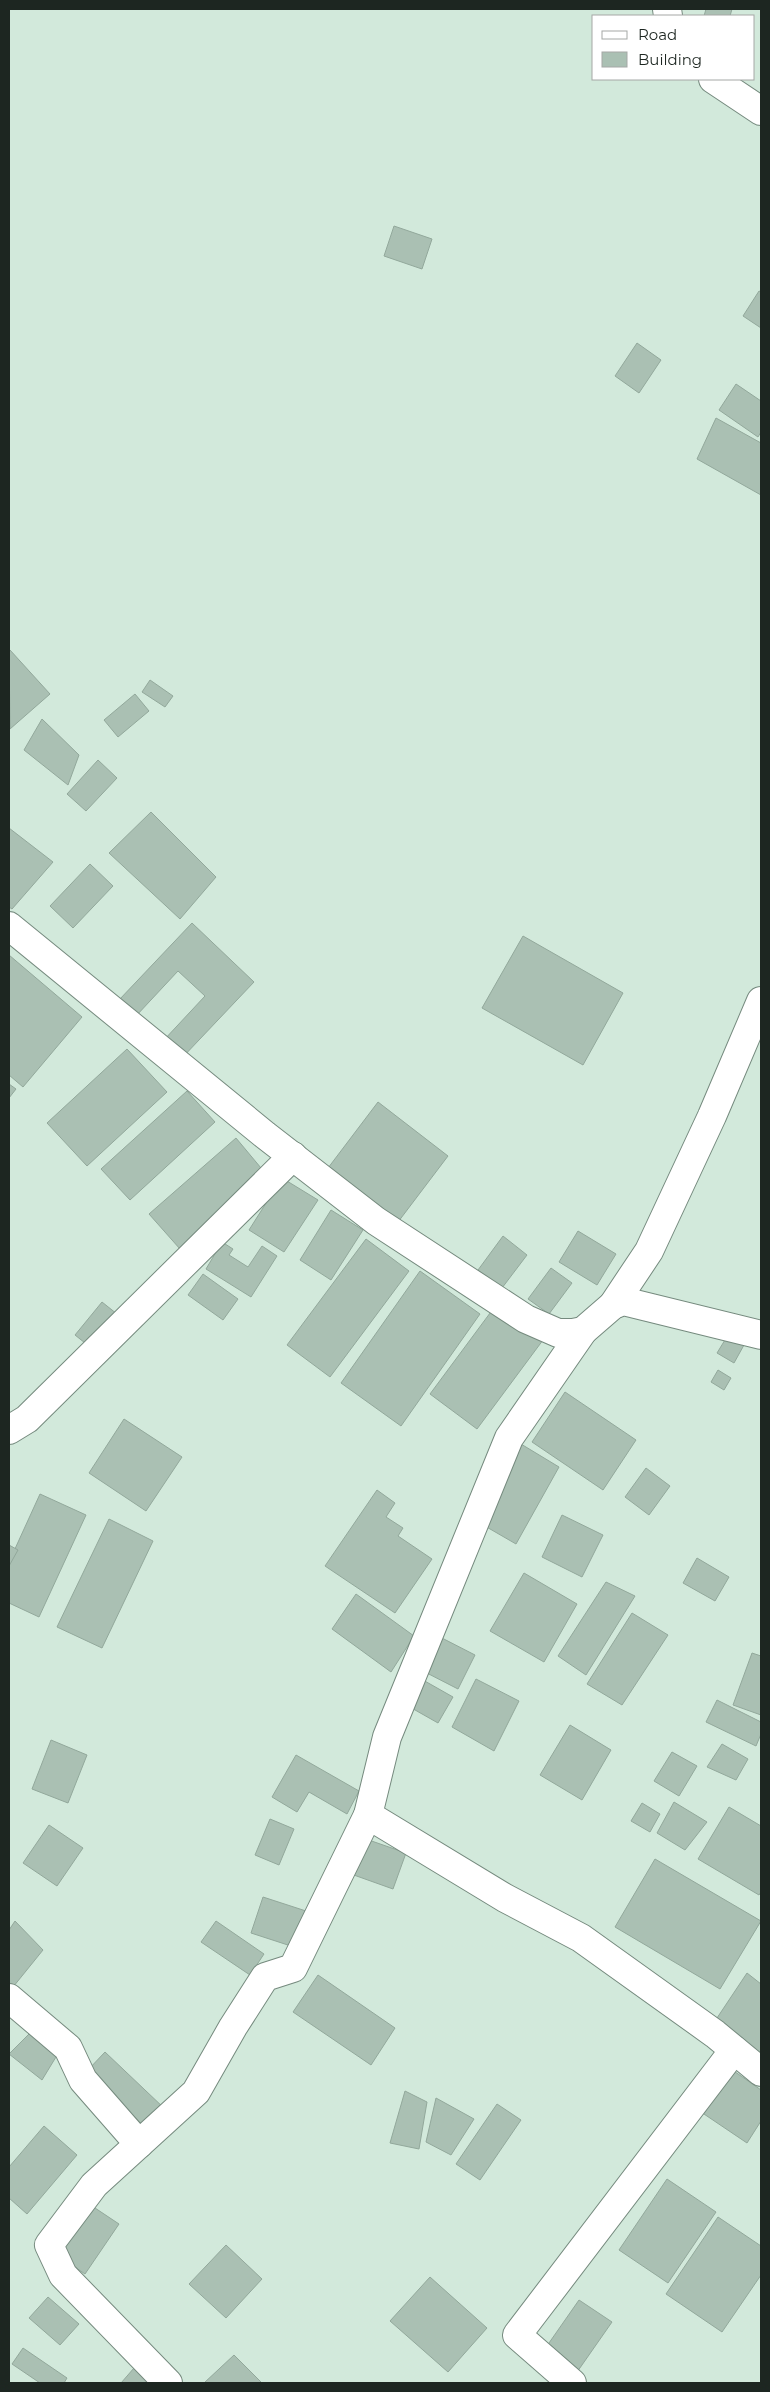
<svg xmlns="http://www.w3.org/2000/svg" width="770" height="2392" viewBox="0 0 770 2392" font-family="Montserrat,sans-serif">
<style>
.building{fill:#aac0b3;stroke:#92a89b}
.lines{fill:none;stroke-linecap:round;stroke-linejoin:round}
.street-casing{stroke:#758a7e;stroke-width:30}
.street{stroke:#fff;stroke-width:28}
</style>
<rect width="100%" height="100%" fill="#d2e9db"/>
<g class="building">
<polygon points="706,9 732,9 730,16 704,16"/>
<polygon points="394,226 432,239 422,269 384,256"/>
<polygon points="759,291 761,292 761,328 743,316"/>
<polygon points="637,343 661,360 639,393 615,376"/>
<polygon points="736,384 761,401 761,432 758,437 719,410"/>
<polygon points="716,418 761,443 761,495 697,459"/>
<polygon points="10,650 50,694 10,729 9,652"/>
<polygon points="150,680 173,696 165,707 142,692"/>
<polygon points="135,694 149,711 118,737 104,720"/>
<polygon points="42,719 79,755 68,785 24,750"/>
<polygon points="98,760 117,778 86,811 67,794"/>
<polygon points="151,812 216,877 180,919 109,853"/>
<polygon points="9,828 53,862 12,909 9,907"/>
<polygon points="90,864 113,886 73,928 50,906"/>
<polygon points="192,923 254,982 181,1059 163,1041 205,996 178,971 136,1016 119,1000"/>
<polygon points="523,936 623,993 583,1065 482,1008"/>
<polygon points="9,955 82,1017 23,1087 9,1075"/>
<polygon points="127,1049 167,1092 87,1166 47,1123"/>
<polygon points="9,1084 16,1089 9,1098"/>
<polygon points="187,1091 215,1122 130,1200 101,1169"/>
<polygon points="378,1102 448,1156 395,1226 325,1172"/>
<polygon points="236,1138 266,1174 180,1249 149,1214"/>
<polygon points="282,1178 318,1200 284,1252 249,1230"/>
<polygon points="331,1210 363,1230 331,1280 300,1260"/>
<polygon points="578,1231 616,1254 597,1285 559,1262"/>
<polygon points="503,1236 527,1255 502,1288 478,1270"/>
<polygon points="366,1239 409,1271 330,1377 287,1345"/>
<polygon points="222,1242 233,1249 229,1255 248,1267 262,1246 277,1256 251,1297 206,1269"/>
<polygon points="551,1268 572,1283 549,1314 528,1299"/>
<polygon points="420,1271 480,1314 401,1426 341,1383"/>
<polygon points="203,1274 238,1299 223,1320 188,1295"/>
<polygon points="102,1302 117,1314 90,1347 75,1335"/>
<polygon points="496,1305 543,1340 477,1429 430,1394"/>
<polygon points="728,1335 744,1345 734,1363 717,1353"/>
<polygon points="718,1370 731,1378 724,1390 711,1382"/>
<polygon points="565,1392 636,1440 603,1490 532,1442"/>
<polygon points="124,1419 182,1457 146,1511 89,1473"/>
<polygon points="516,1441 559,1467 516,1544 478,1522"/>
<polygon points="646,1468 670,1486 649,1515 625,1497"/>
<polygon points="377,1490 395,1503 386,1517 403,1528 398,1536 432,1559 395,1613 325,1566"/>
<polygon points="40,1494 86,1515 39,1617 9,1603 9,1562"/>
<polygon points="562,1515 603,1535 582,1577 542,1557"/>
<polygon points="109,1519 153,1541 102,1648 57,1627"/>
<polygon points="9,1545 18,1550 9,1566"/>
<polygon points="697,1558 729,1577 715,1601 683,1583"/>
<polygon points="524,1573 577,1604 544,1662 490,1631"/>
<polygon points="606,1582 635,1596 586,1675 558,1656"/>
<polygon points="356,1594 414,1636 391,1672 332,1629"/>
<polygon points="632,1613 668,1635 622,1705 587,1684"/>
<polygon points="438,1636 475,1655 458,1689 421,1670"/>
<polygon points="752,1653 761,1656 761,1715 733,1705"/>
<polygon points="476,1679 519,1701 494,1751 452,1727"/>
<polygon points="423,1680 453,1697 438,1723 408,1706"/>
<polygon points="717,1700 761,1722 761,1734 756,1746 706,1722"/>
<polygon points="570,1725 611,1750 582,1800 540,1775"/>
<polygon points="51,1740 87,1755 68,1803 32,1789"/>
<polygon points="722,1744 748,1759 736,1780 707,1767"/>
<polygon points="672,1752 697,1766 679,1796 654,1781"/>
<polygon points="296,1755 359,1791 347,1814 309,1792 297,1812 272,1797"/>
<polygon points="674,1802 707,1822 685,1850 657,1833"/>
<polygon points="642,1803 660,1814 650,1832 631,1821"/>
<polygon points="729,1807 761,1826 761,1892 759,1895 698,1859"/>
<polygon points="270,1819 294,1829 279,1865 255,1855"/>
<polygon points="49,1825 83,1848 57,1886 23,1863"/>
<polygon points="363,1838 406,1853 393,1889 351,1874"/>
<polygon points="655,1859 761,1921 720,1989 615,1927"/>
<polygon points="263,1897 306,1911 294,1947 251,1933"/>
<polygon points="15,1921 43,1950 9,1992 9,1930"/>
<polygon points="216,1921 264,1954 250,1975 201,1942"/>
<polygon points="747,1973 761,1984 761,2064 713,2024"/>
<polygon points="318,1975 395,2028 371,2065 293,2012"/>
<polygon points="32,2031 59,2052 42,2080 9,2054"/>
<polygon points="105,2052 165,2109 146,2128 87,2071"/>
<polygon points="731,2069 761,2090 761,2121 747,2143 701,2112"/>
<polygon points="405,2091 427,2102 419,2149 390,2143"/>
<polygon points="436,2098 474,2119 451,2155 426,2142"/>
<polygon points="497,2104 521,2120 480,2180 456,2164"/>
<polygon points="44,2126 77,2155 27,2214 9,2198 9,2167"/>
<polygon points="667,2179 716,2212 668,2283 619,2250"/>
<polygon points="92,2206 119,2224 85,2274 59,2256"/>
<polygon points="718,2217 761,2246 761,2275 722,2332 666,2294"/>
<polygon points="226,2245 262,2279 226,2318 189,2284"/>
<polygon points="430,2277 487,2328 448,2372 390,2321"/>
<polygon points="48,2297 79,2324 60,2345 29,2318"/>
<polygon points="579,2300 612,2322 575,2375 542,2353"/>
<polygon points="23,2348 67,2378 64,2383 40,2383 12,2364"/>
<polygon points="234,2355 262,2383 204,2383"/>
<polygon points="134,2368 152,2383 121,2383"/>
</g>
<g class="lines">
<defs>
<g id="street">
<polyline points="667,9 668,16"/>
<polyline points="713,79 761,111"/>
<polyline points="9,926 265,1135 376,1221 526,1319 558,1333 573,1333 583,1331 613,1305 623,1301 761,1335"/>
<polyline points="613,1305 649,1251 712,1116 761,1001"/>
<polyline points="583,1331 509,1438 387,1737 368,1815 505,1898 581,1938 715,2034 761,2072"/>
<polyline points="9,1430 27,1419 293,1156"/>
<polyline points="9,1998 68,2048 83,2080 139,2144 94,2185 49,2245 63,2275 168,2383"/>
<polyline points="139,2144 196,2092 233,2027 265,1977 293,1968 368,1815"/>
<polyline points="572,2383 517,2335 734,2050"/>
</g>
</defs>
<use href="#street" class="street-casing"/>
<use href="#street" class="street"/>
</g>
<rect width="770" height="2392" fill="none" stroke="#1d2621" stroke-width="20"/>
<rect x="592" y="15" width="162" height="65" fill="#ffffff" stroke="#a5a8a6"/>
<rect x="602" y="31" width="25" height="8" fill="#ffffff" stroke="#a5a8a6"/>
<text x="638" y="40" font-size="15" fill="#1d2621">Road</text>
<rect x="602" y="52" width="25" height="15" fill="#aac0b3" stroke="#a5a8a6"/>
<text x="638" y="65" font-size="15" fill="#1d2621">Building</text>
</svg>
